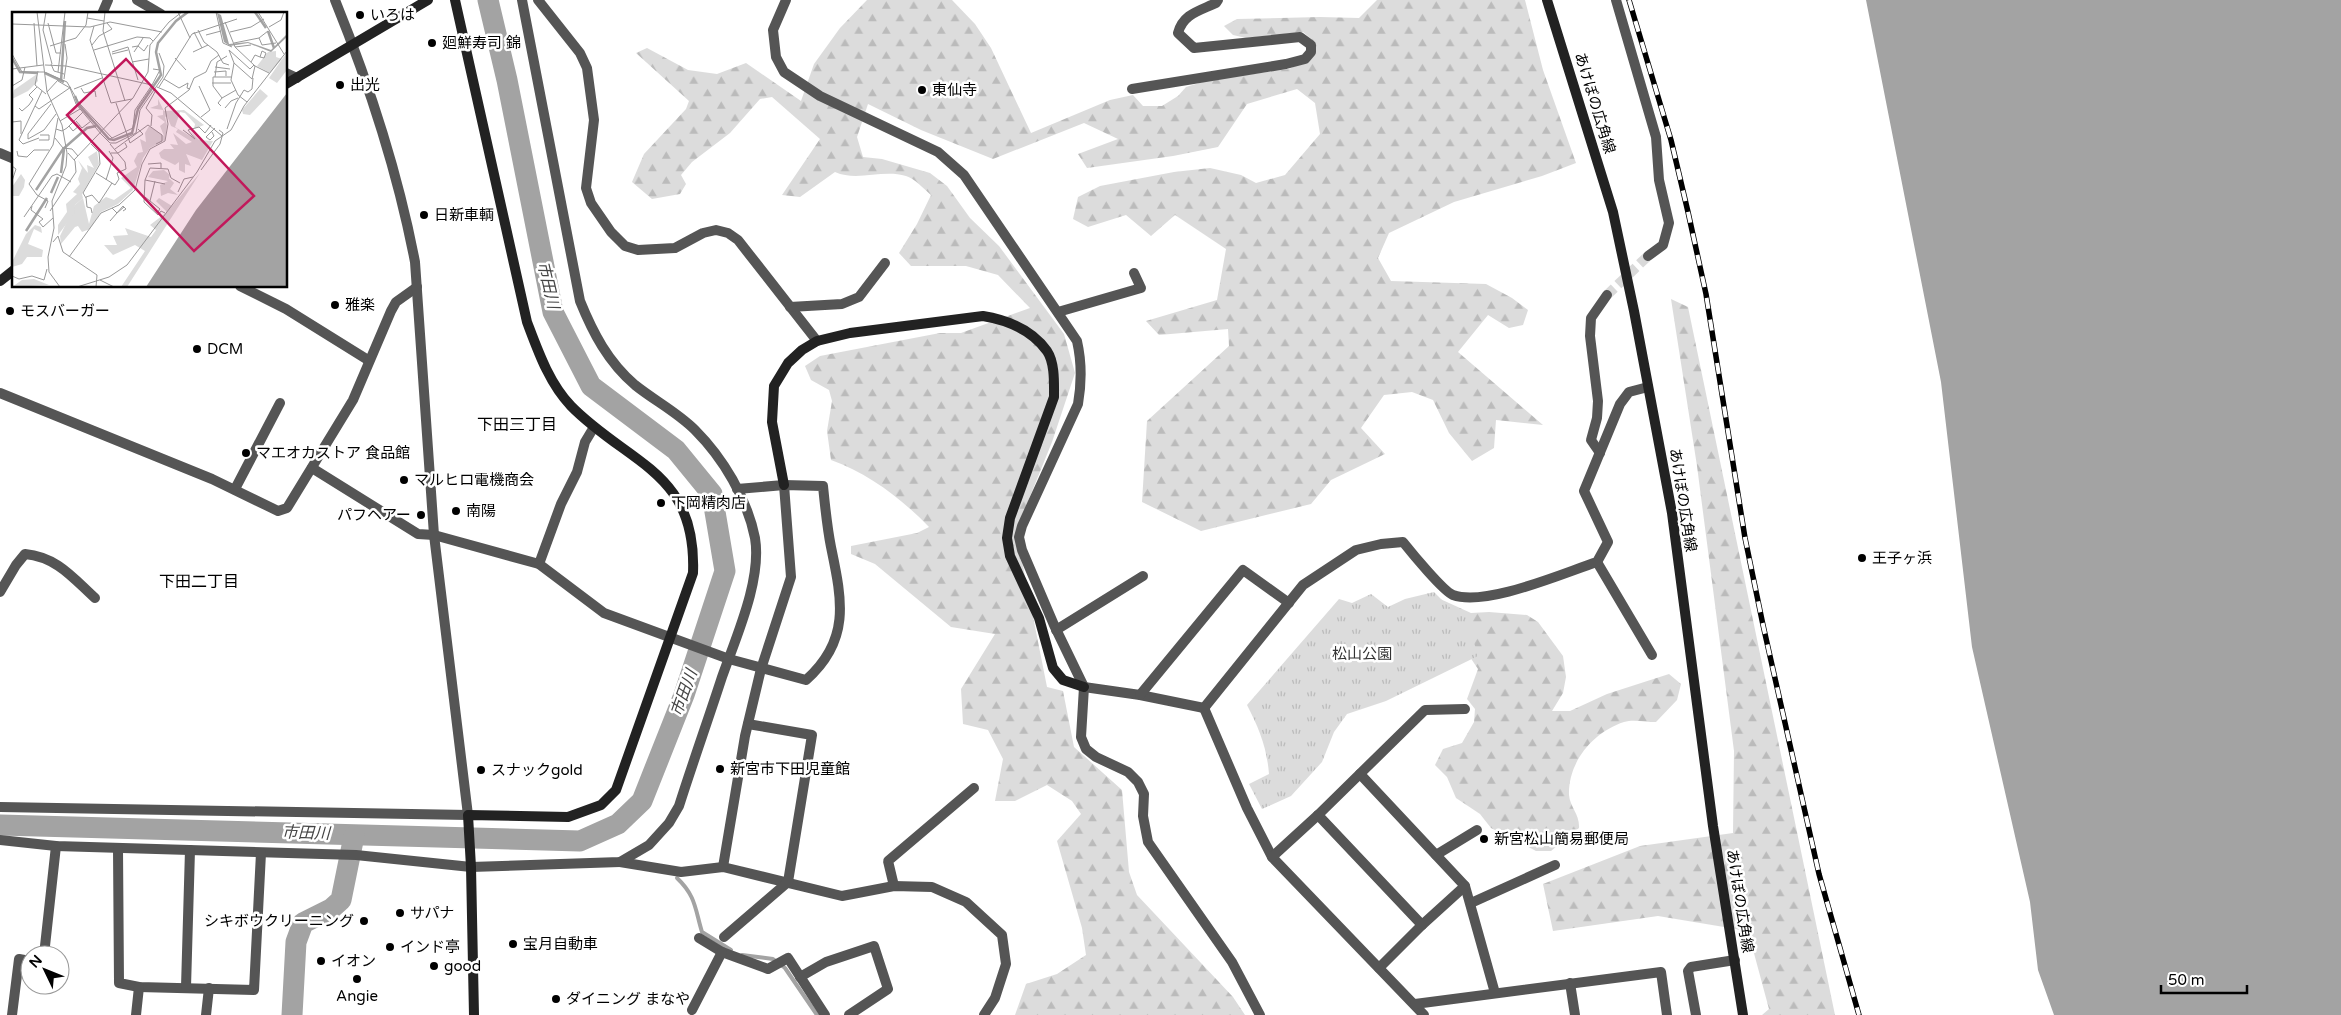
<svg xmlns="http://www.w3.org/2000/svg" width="2341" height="1015" viewBox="0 0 2341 1015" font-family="'Varela Round','Noto Sans JP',sans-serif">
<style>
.forest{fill:url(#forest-firs)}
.park{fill:url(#park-tufts)}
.water{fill:#a3a3a3}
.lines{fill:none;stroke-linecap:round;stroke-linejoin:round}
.stream{stroke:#a3a3a3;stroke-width:4}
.river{stroke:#a3a3a3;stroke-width:21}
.street-tunnel{stroke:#d9d9d9;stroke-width:10;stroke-dasharray:10 5;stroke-linecap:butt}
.street{stroke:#555;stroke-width:10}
.secondary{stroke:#222;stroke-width:10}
.rail-casing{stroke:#000;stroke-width:5.5}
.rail{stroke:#fff;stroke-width:4;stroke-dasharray:11;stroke-linecap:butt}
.poi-dot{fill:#000;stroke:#fff;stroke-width:2}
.labels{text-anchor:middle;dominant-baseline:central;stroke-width:5;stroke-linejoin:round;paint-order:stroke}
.poi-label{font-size:15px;fill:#000;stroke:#fff;text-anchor:start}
.street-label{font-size:15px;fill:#000;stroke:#fff}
.park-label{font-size:15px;fill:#333;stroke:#fff}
.water-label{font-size:16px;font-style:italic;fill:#444;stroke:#fff}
.neighbourhood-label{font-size:16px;fill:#000;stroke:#fff}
.inset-river{fill:none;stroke:#a3a3a3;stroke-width:2.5}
.inset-road{fill:none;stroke:#999;stroke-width:1}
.view{fill:#c2185b;fill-opacity:0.15;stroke:#c2185b;stroke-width:2.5}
.inset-edge{fill:none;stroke:#000;stroke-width:2.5}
</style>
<defs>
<pattern id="forest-firs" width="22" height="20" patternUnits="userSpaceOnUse" patternTransform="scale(1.25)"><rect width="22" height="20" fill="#dcdcdc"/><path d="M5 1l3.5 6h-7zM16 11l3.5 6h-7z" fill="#bbb"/></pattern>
<pattern id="park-tufts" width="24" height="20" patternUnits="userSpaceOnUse" patternTransform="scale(1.25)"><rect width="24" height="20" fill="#dcdcdc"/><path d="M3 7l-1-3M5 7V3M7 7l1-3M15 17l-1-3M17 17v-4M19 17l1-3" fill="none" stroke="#bbb"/></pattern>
</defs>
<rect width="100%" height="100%" fill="#fff"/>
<g class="forest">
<path d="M867,0h85l23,24 16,24 40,85 79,-33 23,-5 10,11h19l16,-10 8,-9 23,-7 80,-11 19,-9 7,-7v-11l-12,-10 -57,6 -13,-3 -9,-9 13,-7 83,-2 39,1 18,-18h148l18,70 33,93 -34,13 -88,26 -65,31 -11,25 13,23 95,3 26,14 16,12 -5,15 -14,3 -21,-13 -30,37 85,73 -47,-5 -2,28 -22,13 -23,-28 -16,-33 -21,-8 -28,3 -23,33 24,26 -54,26 -20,24 -110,27 -59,-29 5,-81 82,-75 -1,-17 -69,6 -13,-14 71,-21 9,-51 -51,-34 -24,21 -25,-21 -38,12 -15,-8 5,-22 22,-11 74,-14 36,-4 31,7 15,8 29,-8 35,-41 -5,-31 -18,-14 -50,15 -29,43 -45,9 -86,12 -9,-14 40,-15 -34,-16 -91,36 -72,-29 -53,-26 -11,33 6,20 19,2 48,14 17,13 23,32 29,28 65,88 11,39 -23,69 -36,89 31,156 16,4 11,56 48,43 7,82 8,23 96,102 12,18h-230l11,-31 31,-10 29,-19 -4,-27 -25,-87 24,-27 -9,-13 -25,-16 -32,16h-20l8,-42 -15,-29 -25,-6 -2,-35 34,-55 -44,-7 -76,-63 -24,-10v-8l66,-13 12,-6c-27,-28 -61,-54 -98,-67l-4,-29 5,-30 -3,-11 -18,-10 -6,-14 15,-10 120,-23h21l69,-25 -32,-33 -32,-9h-55l-12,-13 18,-29 14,-29c-7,-6 -17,-17 -25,-19 -24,-7 -49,6 -71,-4l-35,25 -18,-2 38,-56 -48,-42 -12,2 -30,34 -38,29 -11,13 5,9 -6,10 -28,5 -20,-17 12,-28 42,-45 3,-8 -53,-48 11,-5 41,22 29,4 29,-11 55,38 13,-37 26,-36z"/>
<polygon points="1671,299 1688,307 1835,1015 1762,1015 1769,1009 1748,931 1658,916 1553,931 1543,884 1640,846 1733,833 1734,751 1697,466"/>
<path d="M1427,593l44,20 18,-1 38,3 11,7 25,34 3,21 -3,16 -11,18h18l37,-17 62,-20 12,10 -4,16 -21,22c-10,0 -23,-3 -32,0 -31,10 -56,40 -55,73 1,12 11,20 10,33l-28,23h-15l-45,-23 -11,-14 -24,-16 -9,-21 -12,-12 8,-16 19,-6 12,-21 1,-13 -8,-10 11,-30z"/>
</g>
<path class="park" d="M1434,592l15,15 16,5 13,44 -92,45 -39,13 -13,18 -12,30 -31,34 -29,13 -13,-25 20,-10c-2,-26 -10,-46 -22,-69l92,-106 13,4 19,-9 17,13 17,-8z"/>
<polygon class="water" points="1866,0 2341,0 2341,1015 2054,1015 2038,970 2030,902 1972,647 1941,382"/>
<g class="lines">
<g class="stream">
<path d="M677,878c19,18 18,31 25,54l29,18"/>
<polyline points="742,955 773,959 785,968 817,1015"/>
</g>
<g class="river">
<polyline points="0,825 580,841 618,824 642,801 684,695 725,571 712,494 676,450 591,386 553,312 507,80 488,0"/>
<polyline points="292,1015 296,942 303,923 331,909 341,900 354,836"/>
</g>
<polyline class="street-tunnel" points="1607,295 1648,256"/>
<g class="street">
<polyline points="137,0 161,14"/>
<polyline points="538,0 580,53 587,68 594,120 586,188 591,203 611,232 625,246 638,250 675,248 703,233 716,230 728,233 738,240 817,341"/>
<path d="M786,0l-13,30 3,27 8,15 36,24 118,56 26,23 113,166c5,22 5,40 1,63l-56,122 -3,11 3,13 32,75 30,62 -3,50 5,12 10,8 32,15 10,10 6,12 -1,22 5,26 84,120 28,53"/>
<polyline points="1616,0 1656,137 1659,180 1669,223 1663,245 1648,256"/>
<polyline points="102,14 108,0"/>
<polyline points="286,73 297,78"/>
<path d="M1132,89l154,-25 19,-5 6,-7v-7l-11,-8 -106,11 -16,-15c5,-19 21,-22 38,-30l2,-3"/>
<polyline points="0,153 14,159"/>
<polyline points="240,286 286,309 368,360"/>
<polyline points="790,307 842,304 859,297 885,263"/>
<polyline points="1058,312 1141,288 1134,273"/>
<polyline points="0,393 212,479 278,511 287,508 353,400 391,311 396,302 417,287"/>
<polyline points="1600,453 1591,440 1597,418 1598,401 1590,336 1591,318 1607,295"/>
<path d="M312,468l106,66 16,1 105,29 65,49 125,46 77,21c45,-40 36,-80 25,-133 -4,-20 -6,-41 -8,-61l-39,-1 -47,4"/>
<polyline points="235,489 280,403"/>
<polyline points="1597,562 1652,655"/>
<polyline points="539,564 561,504 577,472 585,442 594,427"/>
<path d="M0,592l16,-27 9,-11c32,3 48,24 70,44"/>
<polyline points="1056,630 1143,576"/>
<polyline points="1084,687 1140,695 1204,708"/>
<polyline points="1140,695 1243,570 1289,603"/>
<path d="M1204,708l99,-123 53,-35 25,-6 22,-2c8,10 40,49 50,53 33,12 110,-22 144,-33l11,-20 -24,-51 36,-87 9,-12 19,-5"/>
<polyline points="1204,708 1247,808 1272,857 1424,1015"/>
<polyline points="1360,774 1465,886 1495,993"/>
<path d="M0,807l468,8 -34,-280 -19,-273c-17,-89 -46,-178 -80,-262"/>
<polyline points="1318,815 1422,925"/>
<path d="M0,840l56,6 300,9 115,12 149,-5 29,-17 20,-22 10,-17c14,-44 29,-86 43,-129 14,-40 40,-97 33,-139 -8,-40 -32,-80 -60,-108 -18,-18 -40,-29 -60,-45 -27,-23 -42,-52 -55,-84l-58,-301"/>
<polyline points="118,849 119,983 139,987 254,990 261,853"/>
<polyline points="1436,855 1477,830"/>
<polyline points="1272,857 1318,815 1425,710 1465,709"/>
<polyline points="620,862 681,872 723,867 842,896 894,886 932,887 966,902 1002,935 1006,964 995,998 984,1015"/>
<polyline points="723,867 745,736 761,669 791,577 784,485"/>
<polyline points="894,886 888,861 974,788"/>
<polyline points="1471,903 1555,865"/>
<polyline points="724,937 788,882 812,735 748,724"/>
<polyline points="699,938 722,952 768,969 788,958 825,1015"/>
<polyline points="44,955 56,846"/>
<polyline points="1379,968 1422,925 1465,886"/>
<polyline points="800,977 826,962 874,946 888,989 849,1015"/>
<polyline points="1570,983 1575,1015"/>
<polyline points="186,987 190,850"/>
<polyline points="1415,1004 1661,972 1667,1015"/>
<polyline points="692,1010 722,952"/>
<polyline points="12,1015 19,959 30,961"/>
<polyline points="136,1015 139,987"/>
<polyline points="206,1015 209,988"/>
<polyline points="1696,1015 1688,971 1691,967 1735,960"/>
</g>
<g class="secondary">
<path d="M455,0l72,322c11,29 22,61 44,84 58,59 126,65 122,167l-77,217 -15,15 -33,12 -100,-2 3,52 3,148"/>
<polyline points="1547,0 1613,212 1634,311 1672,513 1713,826 1743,1015"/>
<polyline points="286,84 428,0"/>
<polyline points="0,281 14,270"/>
<path d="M784,485l-12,-63 2,-36 14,-23 14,-13 15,-9 33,-8 133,-17c24,4 49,14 64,35 8,12 7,32 7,46l-44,121 -3,20 3,18 29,62 14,50 10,12 21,7"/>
</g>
<defs>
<polyline id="rail" points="1629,0 1671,140 1688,212 1706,294 1745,538 1763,625 1819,874 1859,1015"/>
</defs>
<use href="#rail" class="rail-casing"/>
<use href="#rail" class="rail"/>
</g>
<g class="poi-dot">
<circle cx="360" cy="15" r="5"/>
<circle cx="432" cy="43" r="5"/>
<circle cx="340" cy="85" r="5"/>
<circle cx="922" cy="90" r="5"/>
<circle cx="424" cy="215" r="5"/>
<circle cx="335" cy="305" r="5"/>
<circle cx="10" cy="311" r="5"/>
<circle cx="197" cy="349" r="5"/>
<circle cx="246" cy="453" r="5"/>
<circle cx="404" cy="480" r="5"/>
<circle cx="661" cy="503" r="5"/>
<circle cx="456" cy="511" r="5"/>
<circle cx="421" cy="515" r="5"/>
<circle cx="1862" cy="558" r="5"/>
<circle cx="720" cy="769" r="5"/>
<circle cx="481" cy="770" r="5"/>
<circle cx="1484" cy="839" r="5"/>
<circle cx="400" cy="913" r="5"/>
<circle cx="364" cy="921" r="5"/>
<circle cx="513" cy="944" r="5"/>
<circle cx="390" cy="947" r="5"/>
<circle cx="321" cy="961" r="5"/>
<circle cx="434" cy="966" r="5"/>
<circle cx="357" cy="979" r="5"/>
<circle cx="556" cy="999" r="5"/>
</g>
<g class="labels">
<g class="poi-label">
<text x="370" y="15">いろは</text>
<text x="442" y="43">廻鮮寿司 錦</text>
<text x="350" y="85">出光</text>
<text x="932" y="90">東仙寺</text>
<text x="434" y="215">日新車輌</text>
<text x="345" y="305">雅楽</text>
<text x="20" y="311">モスバーガー</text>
<text x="207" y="349">DCM</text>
<text x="256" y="453">マエオカストア 食品館</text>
<text x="414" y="480">マルヒロ電機商会</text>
<text x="671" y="503">下岡精肉店</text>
<text x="466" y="511">南陽</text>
<text x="411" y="515" text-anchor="end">パフヘアー</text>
<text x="1872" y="558">王子ヶ浜</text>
<text x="730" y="769">新宮市下田児童館</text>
<text x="491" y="770">スナックgold</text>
<text x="1494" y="839">新宮松山簡易郵便局</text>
<text x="410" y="913">サパナ</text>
<text x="354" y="921" text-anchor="end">シキボウクリーニング</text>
<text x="523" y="944">宝月自動車</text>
<text x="400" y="947">インド亭</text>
<text x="331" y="961">イオン</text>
<text x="444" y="966">good</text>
<text x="357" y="996" text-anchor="middle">Angie</text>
<text x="566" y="999">ダイニング まなや</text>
</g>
<g class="street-label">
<text transform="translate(1595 103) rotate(73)">あけぼの広角線</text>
<text transform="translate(1683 500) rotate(81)">あけぼの広角線</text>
<text transform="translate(1740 901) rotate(81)">あけぼの広角線</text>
</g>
<g class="park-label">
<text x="1362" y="654">松山公園</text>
</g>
<g class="water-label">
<text transform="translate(548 285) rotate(77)">市田川</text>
<text transform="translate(684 693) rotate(-70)">市田川</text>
<text transform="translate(306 833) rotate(2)">市田川</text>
</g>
<g class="neighbourhood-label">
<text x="517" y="425">下田三丁目</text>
<text x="199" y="582">下田二丁目</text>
</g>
</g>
<g transform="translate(12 12)">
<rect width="275" height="275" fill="#fff"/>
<path d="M275,40v18l-10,13 -8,-5zM25,62l1,7 -10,10 -16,8 2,-9zM248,77l8,7 -18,19 -7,-1 -1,-4zM146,87l6,12 20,-1 20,15 -10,4 1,-5 -10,-11 -5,-1 -5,15 20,12 -4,-7 8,8 14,1 -11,19 -16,-6 5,12 -6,-2v9l-6,-3v-8l-4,3 -14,-7 -2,-5 5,-4h10l-4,-5 8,1 -5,-12 13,11 6,-2 -16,-10 2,-3 -7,-3 -4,-10 -2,1 2,8 -2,15 -15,8 -7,10 -10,32 -15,14 -17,8 -11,17 -8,3 -4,-6 -3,1 -14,17 -1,-8 15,-31 8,-7 6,26 5,-18 12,-9 8,3 17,-12 -10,-10 16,-11 -3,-6 4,-8 5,-1 -3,-13 6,3 -1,-9 4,-7 15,10 -4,-10 5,-4 -8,-6 6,-1v-5l-13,-2 8,-3zM188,161l-73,114h-6l24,-36 -10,-6 -22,10 -9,-10h13l-4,-9 15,-1 -3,-7 26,9 5,-7 -6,-5 17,-13 -11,-11 3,-3 13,8zM9,162l4,6 -1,7 -5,9h-7v-9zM146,163l12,4 4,4 -4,6 8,6 -10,-2 -7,3 -1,-11 8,-4zM0,211l1,37 13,-26 9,-9 6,2 1,6 -8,-4 -6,15 15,6 -1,7h-15l-5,7 -10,3zM22,267l15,6 -37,2 10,-7z" fill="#dcdcdc"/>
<path d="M264,39v6l6,2 -12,14 -13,-7 11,-14zM85,139l2,13 -17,30 1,4 -8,7 -1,9 -16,21v-10l9,-13 -1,-8 11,-10 -4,-2 7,-8 -2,-5 4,-11 -4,-8 10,13 -1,-8 7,3 -6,-11z" fill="#dcdcdc"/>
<path d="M152,158l6,5 -2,6 -20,-4 5,-6z" fill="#dcdcdc"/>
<path d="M205,1l4,2 8,29 19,-2 23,8 16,-16v3l-16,15 -23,-9 -18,3 -6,-4zM275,81v194h-141l50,-77z" fill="#a3a3a3"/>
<path class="inset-river" d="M243,0l11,16M256,19l6,17M0,46l8,14 17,1M33,61l19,9M49,69l4,-60M63,84l3,8 31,35 5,1 18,-7 6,-24 23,-34 -5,-23 2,-9 18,-22 12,-9M49,161l3,-24M24,178l27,-41 24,-21 9,-2M39,181l7,-16M14,219l21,-33"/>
<path class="inset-road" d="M25,0l10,80 15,33 5,28 -1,13 -14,35 2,27 -6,29 1,15 11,15M34,0l-3,18 9,34M93,0l-2,19 22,70M166,0l12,26M204,0l7,31 9,4M246,0l26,42M75,6l17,3M213,10l10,25 20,19 14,7M22,11l3,43M36,11l8,30h5M0,12l78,3 20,-5 52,10M82,14l-4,14 21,63 21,-4M257,15l12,-7 3,-8M186,18l6,12 13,10 6,11 6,2M182,20l8,16M218,20l21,-5 13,-8M194,23l15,-4M247,26l3,7 14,-2M222,31l25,-5 9,-7M80,33l7,-9 13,-7 -5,-6M38,34l26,-8 10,-13 2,-13M120,35l6,-1 5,-8M223,35l16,-2M82,38l43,-13 13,1 3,3M217,38l5,13 18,16 3,-13M217,38l21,19 4,-4M100,40l16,-5 10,33M122,40l4,-6 6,5 4,-6M181,40l15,-7M0,42l10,18h22l23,10 12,21 33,35 21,-10 2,-18 17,-25M100,42l16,-4M163,46l11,12M120,50l17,-3M239,50l4,-7 5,2 4,1 2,-5 -4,-2 -2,6M222,51l-3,17 7,15 9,7M39,52l3,7 10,3M33,53l21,1 86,19M203,55l15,2M0,57l31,-4M26,59l-3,14 11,9M46,60l7,-60M202,60l12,-1v5M203,65l2,-15 10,-6M52,67l3,-21 -2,-14M152,67l15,9 9,-5 -1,5 3,1M46,69l12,7 6,16 25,30 9,9h6l20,-10 4,-23 23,-33 1,-11 -5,-13M200,71h19M140,73l8,-15 -7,-1M0,74l10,-6 3,-13M187,74l11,24 -9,7M145,75l14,6 51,43M147,75l33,-53 45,-15M69,76l3,5 11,-2 1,6M62,77l28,-11M35,80l11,-12M210,86l-9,-12v-9h18M104,91l14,40 13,-9 -5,-5M39,92l-23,30v5l16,-9 12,-16M23,94l4,3 32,-22M209,94l-3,-3 4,-5 14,-8M7,96l3,3 7,-6 4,-6 -4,-4 8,-8M213,96l6,-7 7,-3M48,109l20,-12M64,109l6,7 9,-7M0,110l9,-1v13M57,114l4,5 7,-6M139,114l1,-11 -6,-7 10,-18M44,117l6,2 5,-3 16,-16M215,117l9,-26 8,-13 4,2 4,-3 1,-11M171,118l12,9 -7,-9 11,-3 6,6 6,-8M200,120l2,4 -4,4 -4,-3 9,-9M27,126l-16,6 -4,-4 23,-49M43,126l8,10 9,1 6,7M27,128h10v-5h-9M103,137l33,-24 14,10v6l-6,3M5,139l1,5 9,1 7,-7h15M99,141h7l9,-6 -2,-4M62,148l59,-62 15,-26 2,-27 19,-23 13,-10M136,152l13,-1v5M0,154l4,3 -4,12M138,156l-5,12 -1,22 14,13 3,-4 4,2M138,156l18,1 3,9 9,5M189,158l19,-26 3,-11 -4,-3M84,161l19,12 4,-6 -2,-6 9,-4 -1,-7 -15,-18M94,168l7,-22 -4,-7M133,168l20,4M166,180l6,-13 9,-2M133,185l15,12 -3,4M74,186l-3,-5 17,-29 -1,-12 -8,-8M138,189l5,-20M20,194l-1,4 12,9 -4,3 4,5 10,-9M33,196l3,-7 -11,-6 -8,-11 24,-39 5,-27M100,196l5,5 7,-6M38,199l26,-39 -1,-11 -7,-8M80,201l-1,-5 -4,-1 -1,-10 6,-2 7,8 13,-20M12,205l28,-41 5,-2 14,8M98,209l13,-15 3,3 -3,2M41,230l5,-6 5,16 34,23 -1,12M57,245l32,-44 18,-8 16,-15 7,-26 8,-15 15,-8 3,-17 -3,-16 24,-18 5,-12 12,-6 5,-11 8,-6M0,264l7,3 13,-3 12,4 3,-11M88,268l14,7M65,275l32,-10 18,-12 70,-93 18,-31 16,-11 13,-24 43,-55"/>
<path class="view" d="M114,47l128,137 -60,55 -127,-136z"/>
<rect width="275" height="275" class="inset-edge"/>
</g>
<g transform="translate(45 970) rotate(313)"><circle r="24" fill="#ffffff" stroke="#999999"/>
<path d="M0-4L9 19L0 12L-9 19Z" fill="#000000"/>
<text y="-8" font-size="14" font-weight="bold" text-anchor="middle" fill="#000000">N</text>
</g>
<path d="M2161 985v8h86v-8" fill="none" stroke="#000000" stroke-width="2.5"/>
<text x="2168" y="985" font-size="15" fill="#000000" stroke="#ffffff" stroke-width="4" paint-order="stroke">50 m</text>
</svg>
